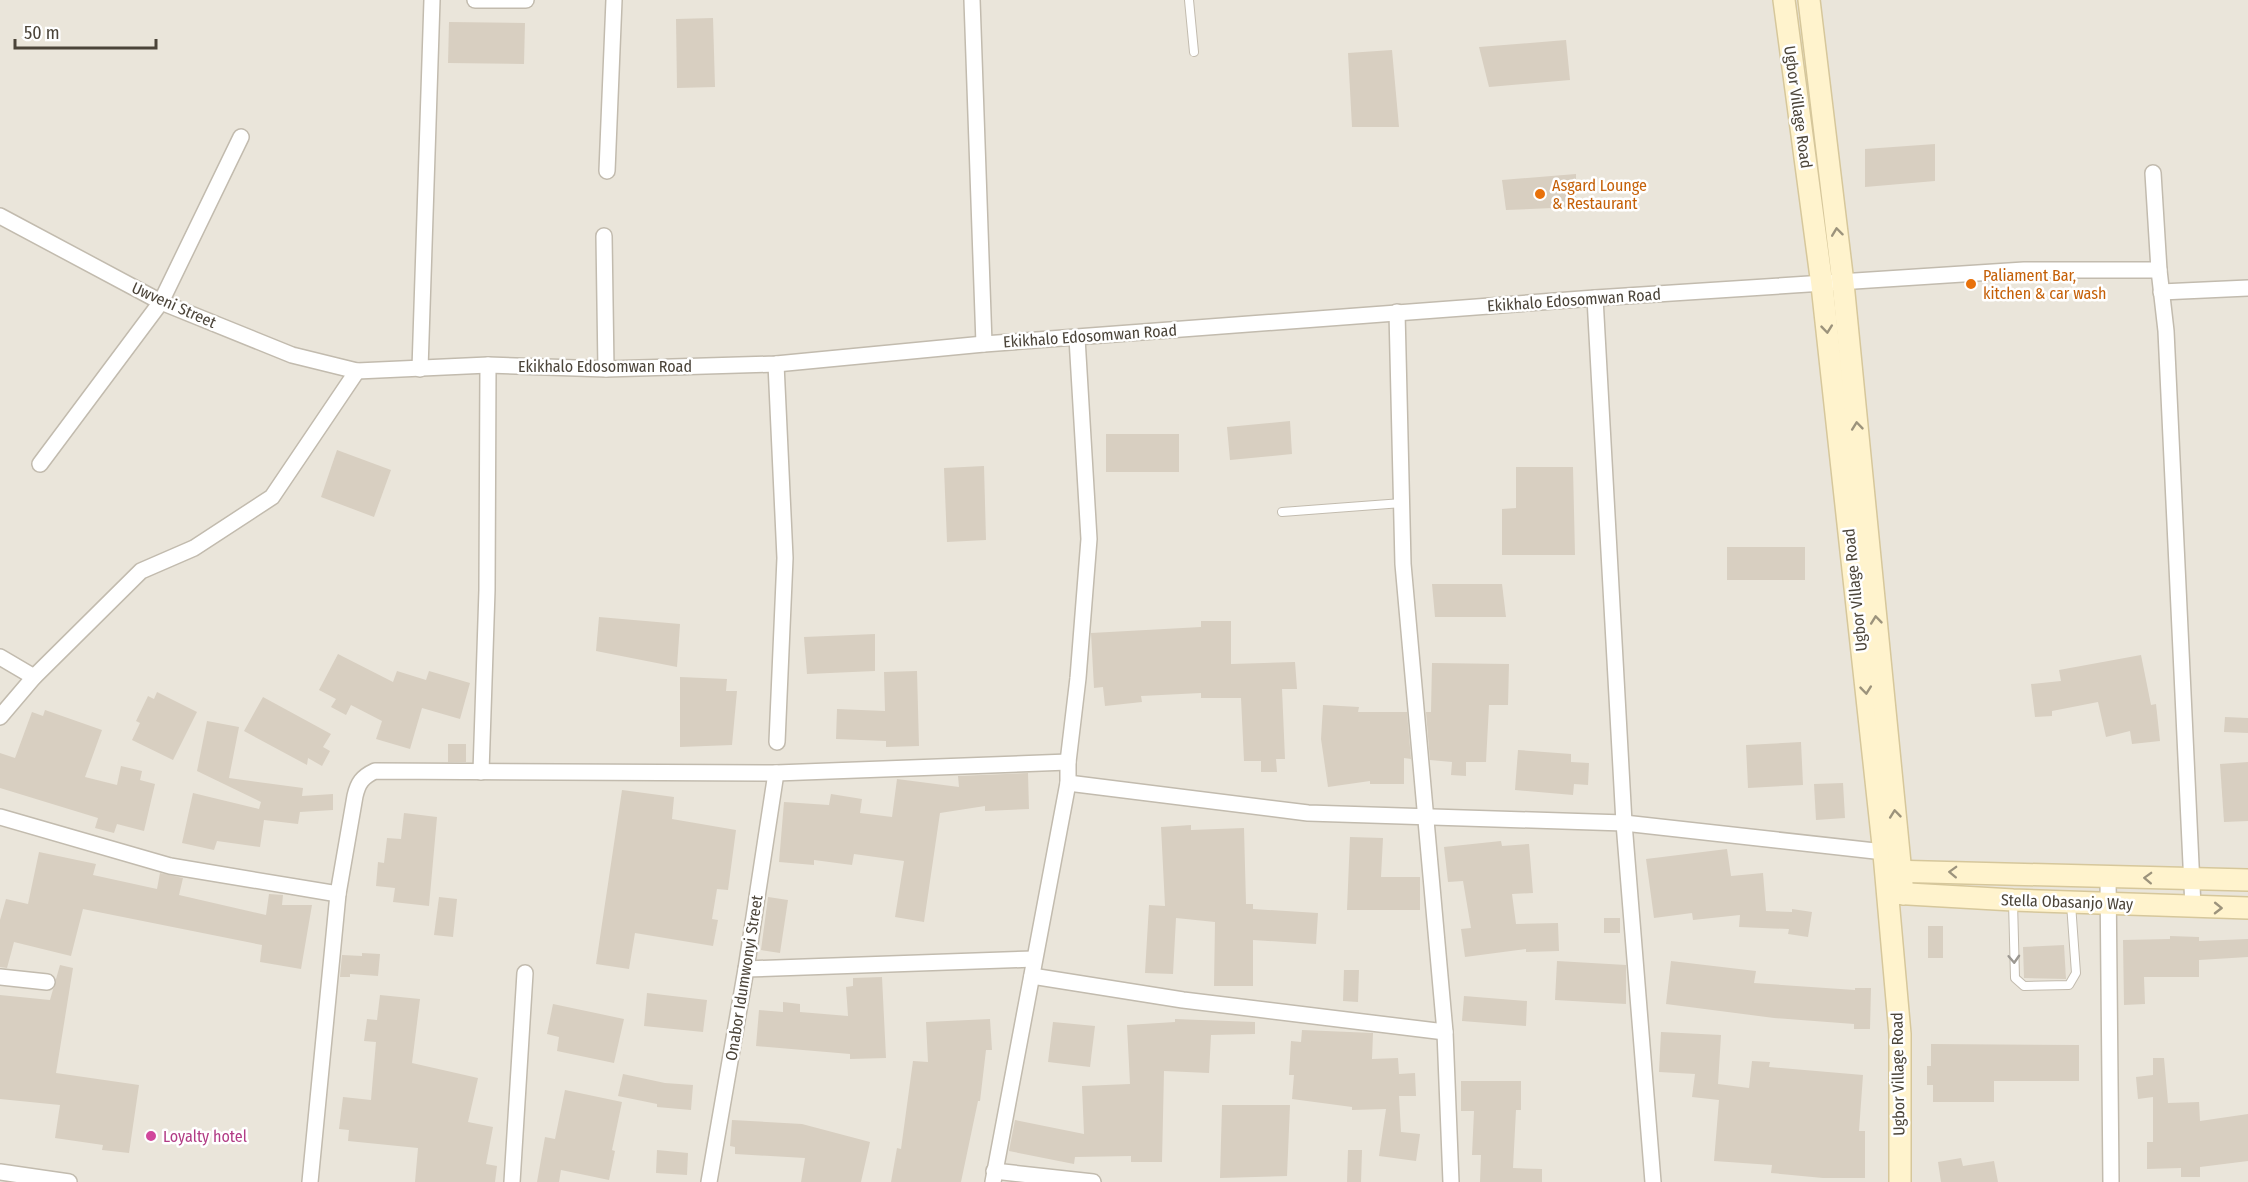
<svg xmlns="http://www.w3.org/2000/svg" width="2248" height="1182" viewBox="0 0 2248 1182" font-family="'Fira Sans Condensed',sans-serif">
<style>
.residential{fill:#eae5da}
.building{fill:#d8cfc1}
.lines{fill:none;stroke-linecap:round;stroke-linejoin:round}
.lane-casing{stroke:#c2bbae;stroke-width:10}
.street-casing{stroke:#c2bbae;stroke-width:18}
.secondary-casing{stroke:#d6c79b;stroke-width:24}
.lane{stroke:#fff;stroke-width:8}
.street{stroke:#fff;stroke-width:15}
.secondary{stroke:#fff3cd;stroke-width:21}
.oneway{stroke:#9c937c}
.oneway2{stroke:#9c9892}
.food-dot{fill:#e8710a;stroke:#fff;stroke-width:2}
.hotel-dot{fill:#d1479c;stroke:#fff;stroke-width:2}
.labels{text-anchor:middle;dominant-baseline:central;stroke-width:5;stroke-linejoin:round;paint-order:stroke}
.street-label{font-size:16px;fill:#4b4439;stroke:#fff}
.food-label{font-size:16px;fill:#c56008;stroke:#fff;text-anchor:start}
.hotel-label{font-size:16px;fill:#b23c85;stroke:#fff;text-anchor:start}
</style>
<rect width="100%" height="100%" fill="#f6f3ec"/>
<rect class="residential" x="0" y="0" width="2248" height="1182"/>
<g class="building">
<polygon points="713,18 715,87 677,88 676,19"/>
<polygon points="449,22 525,23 524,64 448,63"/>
<polygon points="1566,40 1570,80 1489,87 1479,47"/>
<polygon points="1392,50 1399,127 1352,127 1348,53"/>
<polygon points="1935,144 1935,181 1865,187 1865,149"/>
<polygon points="1576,174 1576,207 1506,210 1502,180"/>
<polygon points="1290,421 1292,454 1230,460 1227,427"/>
<rect x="1106" y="434" width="73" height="38"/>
<polygon points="337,450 391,470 374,517 321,497"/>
<polygon points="984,466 986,540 947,542 944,468"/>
<polygon points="1516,467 1573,467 1575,555 1502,555 1502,509 1516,508"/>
<rect x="1727" y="547" width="78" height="33"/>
<polygon points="1432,584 1502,584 1506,617 1435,617"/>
<polygon points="599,617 680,624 677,667 596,651"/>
<polygon points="1201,621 1231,621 1231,664 1295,662 1297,689 1282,689 1285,759 1276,759 1277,772 1261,772 1261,761 1244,761 1241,698 1201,698 1201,693 1141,696 1142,702 1105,706 1103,687 1094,688 1091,633 1201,627"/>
<polygon points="875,634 875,671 807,674 804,637"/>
<polygon points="338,654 393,682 397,671 426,680 429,671 470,683 460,719 422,708 410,749 376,739 382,721 351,705 346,715 331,707 336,699 319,690"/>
<polygon points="2141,655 2151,705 2156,704 2160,741 2132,744 2130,731 2106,737 2098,702 2052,711 2052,716 2035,717 2031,684 2061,681 2059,670"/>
<polygon points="1432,663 1509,664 1508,705 1489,705 1486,762 1466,762 1466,776 1451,775 1452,762 1430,760 1426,712 1431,712"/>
<polygon points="917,671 919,746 886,747 886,741 836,739 837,709 885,711 884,672"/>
<polygon points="680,677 727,679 726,691 737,691 732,745 680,747"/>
<polygon points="157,692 197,712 173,760 132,740 140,723 136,721 148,696 154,699"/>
<polygon points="263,697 331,734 323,747 330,751 322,766 308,758 307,765 244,731"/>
<polygon points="1323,705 1359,707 1358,712 1407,712 1411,759 1404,758 1404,784 1370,784 1370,781 1328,787 1321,739"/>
<polygon points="45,710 102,730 85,777 117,785 121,766 142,771 140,780 155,784 144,831 117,824 114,833 95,828 98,818 0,788 0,753 15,758 32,712 43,716"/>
<polygon points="2225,717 2248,718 2248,733 2224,732"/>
<polygon points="207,721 239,727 229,778 303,788 302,796 333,794 333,810 300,812 298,824 264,820 260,847 217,841 214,850 182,843 193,793 259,809 261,802 197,771"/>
<polygon points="1801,742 1803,785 1748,788 1746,745"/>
<rect x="448" y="744" width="18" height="18"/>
<polygon points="1518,750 1571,754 1571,762 1589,763 1588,785 1574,784 1573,795 1515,790"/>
<polygon points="2248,762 2248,821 2224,822 2220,764"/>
<polygon points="1028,773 1029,809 985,811 985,806 940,813 924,922 895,917 904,861 854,854 852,865 814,860 814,865 779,862 784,802 829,805 831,794 862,799 860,813 892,817 897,779 959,787 958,776"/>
<polygon points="1843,783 1845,818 1816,820 1814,784"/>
<polygon points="622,790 674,797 672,819 736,830 728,890 717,889 712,919 718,920 713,946 635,933 629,969 596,964"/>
<polygon points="404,813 437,817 429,906 393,902 395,888 376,886 378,862 384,863 387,838 401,839"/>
<polygon points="1191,825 1191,830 1244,828 1246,904 1253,904 1253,909 1318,913 1316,944 1253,940 1253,986 1214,986 1215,922 1176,918 1173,974 1145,973 1149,905 1165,906 1161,827"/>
<polygon points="1350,837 1383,838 1381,877 1420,877 1420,910 1347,910"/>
<polygon points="1501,841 1502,846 1529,844 1533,893 1512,894 1516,924 1558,923 1559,951 1526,952 1526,949 1465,957 1461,929 1471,928 1463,881 1448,882 1444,847"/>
<polygon points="1727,849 1731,876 1763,873 1766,911 1792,912 1792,909 1812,912 1808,937 1788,934 1789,929 1739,927 1740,915 1693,920 1692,913 1654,918 1646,859"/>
<polygon points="39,852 96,864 93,875 157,889 160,873 183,878 179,895 266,915 269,894 283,895 282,905 312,905 301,969 260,962 262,945 83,909 71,956 14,942 7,968 0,967 0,920 6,899 28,904"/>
<polygon points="439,897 457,899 453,937 434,935"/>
<polygon points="768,897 788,900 780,953 761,950"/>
<rect x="1604" y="918" width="16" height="15"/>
<rect x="1928" y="926" width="15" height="32"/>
<polygon points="2170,936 2199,937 2199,941 2248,939 2248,957 2199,960 2199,977 2144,977 2145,1004 2124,1005 2123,940 2170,939"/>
<polygon points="2064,945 2066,979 2024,978 2023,947"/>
<polygon points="362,953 380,954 378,976 350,974 350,977 340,977 342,955 362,956"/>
<polygon points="1557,961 1626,965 1626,1004 1555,1000"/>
<polygon points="1671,961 1756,971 1754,983 1855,990 1855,988 1871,988 1870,1029 1854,1029 1854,1024 1774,1018 1666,1004"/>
<polygon points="60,965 73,968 56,1073 139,1085 129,1153 102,1150 103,1145 55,1138 60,1105 0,1099 0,995 50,1000"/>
<polygon points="1344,970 1359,970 1358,1002 1343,1001"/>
<polygon points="882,977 886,1058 850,1059 850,1054 756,1046 759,1010 783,1012 783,1002 800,1004 800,1012 848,1016 846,987 853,986 853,978"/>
<polygon points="647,993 707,1000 703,1032 644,1026"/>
<polygon points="380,995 420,999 412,1063 478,1078 468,1122 493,1127 486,1164 497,1166 495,1182 415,1182 418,1148 348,1141 349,1130 339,1129 343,1097 371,1100 376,1042 364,1041 367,1019 377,1020"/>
<polygon points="1464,996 1527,1001 1526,1026 1462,1021"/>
<polygon points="553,1004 624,1019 614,1063 557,1051 559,1037 547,1034"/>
<polygon points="990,1019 992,1050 986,1050 980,1101 978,1101 961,1182 891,1182 897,1148 901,1149 913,1061 928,1062 926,1022"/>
<polygon points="1175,1019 1255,1022 1255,1034 1211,1035 1209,1073 1164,1071 1162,1162 1131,1162 1131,1156 1075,1157 1074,1164 1009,1151 1015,1120 1084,1134 1082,1086 1130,1084 1127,1025 1175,1022"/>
<polygon points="1053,1022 1095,1026 1090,1067 1048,1062"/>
<polygon points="1302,1030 1373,1033 1372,1059 1398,1058 1399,1074 1415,1073 1416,1096 1399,1096 1401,1132 1420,1134 1416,1161 1379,1156 1386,1109 1352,1110 1352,1107 1292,1099 1294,1075 1289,1075 1291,1041 1301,1042"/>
<polygon points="1661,1032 1721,1035 1718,1084 1749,1088 1752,1061 1770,1062 1769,1067 1863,1075 1859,1131 1865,1131 1865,1178 1823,1178 1771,1173 1772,1165 1714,1161 1719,1100 1692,1097 1695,1074 1659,1072"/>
<polygon points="1931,1044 2079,1045 2079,1081 1994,1081 1994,1102 1933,1102 1933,1085 1927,1085 1927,1066 1931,1066"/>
<polygon points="2153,1058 2164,1058 2168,1103 2199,1102 2200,1121 2248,1114 2248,1161 2200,1167 2200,1177 2181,1177 2181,1168 2147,1169 2147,1142 2153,1142 2153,1097 2138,1099 2136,1077 2153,1075"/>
<polygon points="623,1074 665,1083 693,1085 691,1110 657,1107 657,1104 618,1096"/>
<polygon points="1461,1081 1521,1081 1521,1110 1516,1110 1513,1168 1542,1169 1542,1182 1480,1182 1481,1155 1472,1155 1474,1111 1461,1111"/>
<polygon points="565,1090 622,1102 612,1150 615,1151 609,1180 561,1170 559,1182 537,1182 545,1137 555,1139"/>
<polygon points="1222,1105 1290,1105 1287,1176 1220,1178"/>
<polygon points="732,1120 802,1124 870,1142 861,1182 801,1182 805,1158 735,1154 735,1147 730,1146"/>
<polygon points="657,1150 688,1153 687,1175 656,1173"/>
<polygon points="1348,1150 1362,1150 1361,1182 1347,1182"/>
<polygon points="1961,1158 1963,1166 1994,1161 1998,1182 1941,1182 1938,1162"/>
</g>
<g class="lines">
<defs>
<g id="lane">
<polyline points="1189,0 1194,52"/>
<polyline points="1282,512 1402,503"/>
<polyline points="2013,902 2015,978 2024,986 2069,985 2076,973 2071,904"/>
</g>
<g id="street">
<polyline points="475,0 526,0"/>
<polyline points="972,0 984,344"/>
<polyline points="607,171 614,0"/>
<polyline points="2153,173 2159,270"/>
<polyline points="0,216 161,302 292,355 357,371 488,365 606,369 776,364 984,344 1595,298 2024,270 2159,270 2166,331 2193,907"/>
<polyline points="604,236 606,369"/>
<polyline points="2161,292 2248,288"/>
<polyline points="1595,298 1624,823 1653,1182"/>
<polyline points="1397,312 1403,564 1445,1032 1451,1182"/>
<polyline points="776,364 785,558 777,742"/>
<polyline points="420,369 432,0"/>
<polyline points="40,464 161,302 241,137"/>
<polyline points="0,657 34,677"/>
<polyline points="0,717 34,677 141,571 194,548 272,497 357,371"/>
<polyline points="481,772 487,590 488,365"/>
<polyline points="1068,783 1308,813 1624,823 1893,853"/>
<polyline points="0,817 170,866 338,894"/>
<polyline points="2108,877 2111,1182"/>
<polyline points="746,969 1034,959"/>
<polyline points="1032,976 1183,1000 1445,1032"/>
<polyline points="0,977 47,982"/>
<polyline points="994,1171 1093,1182"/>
<polyline points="0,1172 69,1182"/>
<path d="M310,1182l28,-288 17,-98c3,-13 7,-19 20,-25l401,2 292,-11"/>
<polyline points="512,1182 525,973"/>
<polyline points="709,1182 746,969 776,773"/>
<polyline points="993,1182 1068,783 1068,762 1078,678 1089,539 1077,338"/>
</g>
<g id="secondary">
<polyline points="1784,0 1822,285 1884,854 1900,1034 1900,1182"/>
<polyline points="1809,0 1843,283 1903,894"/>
<polyline points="1889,871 2248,880"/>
<polyline points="1891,893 2013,900 2248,908"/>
</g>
</defs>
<use href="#lane" class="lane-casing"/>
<use href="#street" class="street-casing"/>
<use href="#secondary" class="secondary-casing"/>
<use href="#lane" class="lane"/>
<use href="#street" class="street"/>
<use href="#secondary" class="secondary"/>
</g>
<defs><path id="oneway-chevron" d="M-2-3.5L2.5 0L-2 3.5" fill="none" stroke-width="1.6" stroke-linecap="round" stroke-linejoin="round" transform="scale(1.5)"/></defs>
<g class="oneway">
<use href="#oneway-chevron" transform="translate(1837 232) rotate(-97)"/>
<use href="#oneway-chevron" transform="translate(1827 329) rotate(84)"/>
<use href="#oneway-chevron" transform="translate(1857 426) rotate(-96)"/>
<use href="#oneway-chevron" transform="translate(1876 620) rotate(-96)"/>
<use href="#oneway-chevron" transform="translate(1866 690) rotate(84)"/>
<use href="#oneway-chevron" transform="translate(1895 814) rotate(-96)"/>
<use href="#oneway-chevron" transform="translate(1953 872) rotate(-178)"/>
<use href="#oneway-chevron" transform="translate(2148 878) rotate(-178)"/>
<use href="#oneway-chevron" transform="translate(2218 908) rotate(1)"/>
</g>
<use class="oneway2" href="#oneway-chevron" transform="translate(2014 959) rotate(87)"/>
<g class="food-dot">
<circle cx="1540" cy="194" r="6"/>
<circle cx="1971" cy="284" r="6"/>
</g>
<circle class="hotel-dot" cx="151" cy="1136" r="6"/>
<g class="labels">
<g class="street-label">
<text transform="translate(1798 107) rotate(82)">Ugbor Village Road</text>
<text transform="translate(1574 300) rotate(-4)">Ekikhalo Edosomwan Road</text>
<text transform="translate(174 305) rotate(24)">Uwveni Street</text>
<text transform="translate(1090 336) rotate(-4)">Ekikhalo Edosomwan Road</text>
<text x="605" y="366">Ekikhalo Edosomwan Road</text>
<text transform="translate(1855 590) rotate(-96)">Ugbor Village Road</text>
<text transform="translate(2067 902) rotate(2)">Stella Obasanjo Way</text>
<text transform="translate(744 978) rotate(-81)">Onabor Idumwonyi Street</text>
<text transform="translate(1898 1074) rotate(-91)">Ugbor Village Road</text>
</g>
<g class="food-label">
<text x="1552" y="185">Asgard Lounge<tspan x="1552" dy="18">&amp; Restaurant</tspan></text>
<text x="1983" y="275">Paliament Bar,<tspan x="1983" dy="18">kitchen &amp; car wash</tspan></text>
</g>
<g class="hotel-label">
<text x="163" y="1136">Loyalty hotel</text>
</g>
</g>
<path d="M15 39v9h141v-9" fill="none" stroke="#4b4439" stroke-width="3"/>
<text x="24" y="39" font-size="18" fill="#4b4439" stroke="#ffffff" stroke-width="4.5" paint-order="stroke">50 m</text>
</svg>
